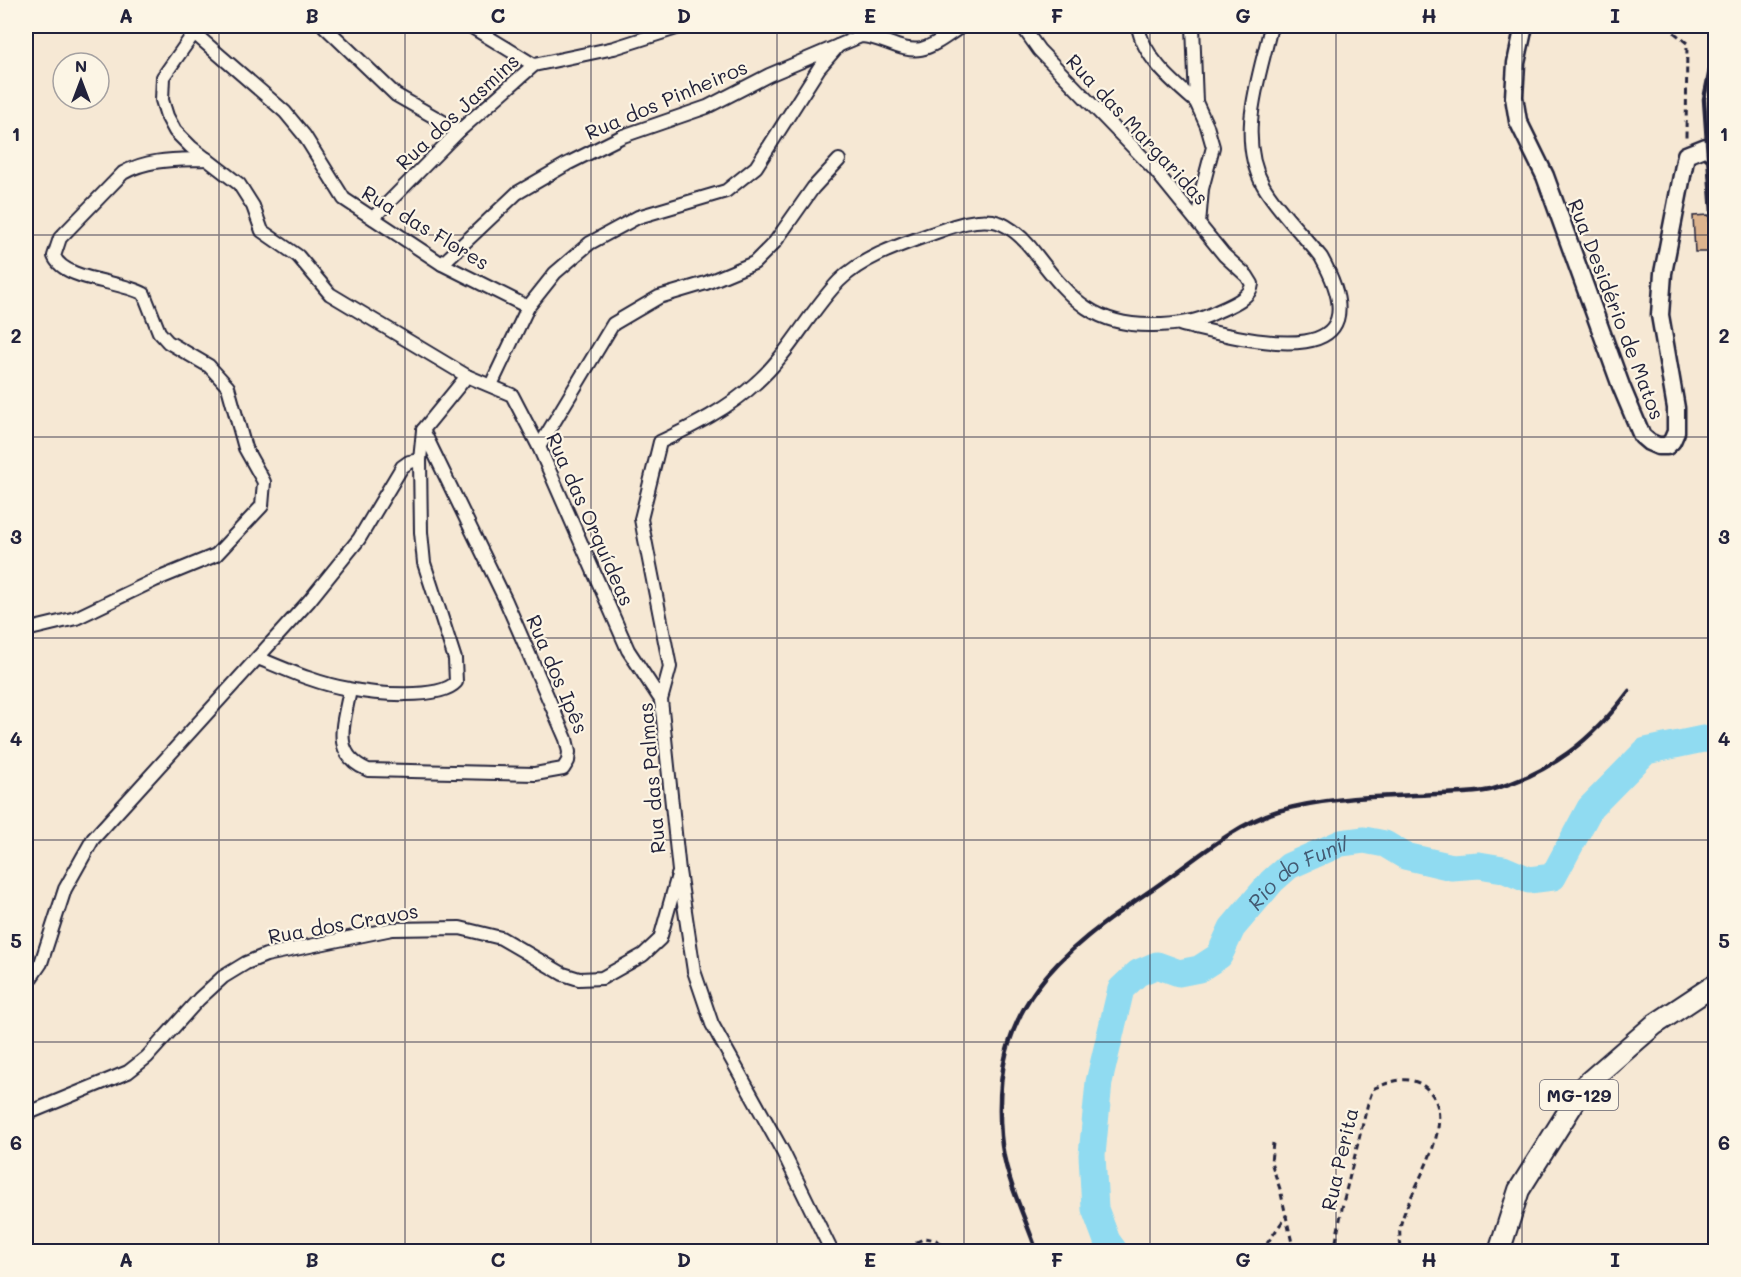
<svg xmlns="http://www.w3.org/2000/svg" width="1741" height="1277" viewBox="0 0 1741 1277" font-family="Mali,sans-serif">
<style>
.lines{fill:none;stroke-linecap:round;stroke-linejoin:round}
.river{stroke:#90dbf1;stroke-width:27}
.building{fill:#ddb48e;stroke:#22223b;stroke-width:1.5}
.street-casing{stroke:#22223b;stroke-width:16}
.secondary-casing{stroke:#22223b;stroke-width:21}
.primary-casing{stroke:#22223b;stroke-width:24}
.path{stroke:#22223b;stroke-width:3;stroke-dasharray:6 4.5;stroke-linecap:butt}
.street{stroke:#fcf5e5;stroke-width:12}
.secondary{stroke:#fcf5e5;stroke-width:16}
.primary{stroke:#fcf5e5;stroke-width:20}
.rail{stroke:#22223b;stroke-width:4.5}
.grid{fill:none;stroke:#22223b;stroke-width:1.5;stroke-opacity:0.55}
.labels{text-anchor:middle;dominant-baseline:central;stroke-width:4.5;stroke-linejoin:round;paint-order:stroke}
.shield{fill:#fcf5e5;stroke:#63616e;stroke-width:1.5}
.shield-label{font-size:18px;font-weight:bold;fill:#22223b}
.street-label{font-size:20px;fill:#22223b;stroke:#fcf5e5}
.water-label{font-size:21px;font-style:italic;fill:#435a72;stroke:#fcf5e5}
.neatline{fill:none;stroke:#22223b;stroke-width:2}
.grid-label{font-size:20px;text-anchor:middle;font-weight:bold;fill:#22223b}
</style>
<rect width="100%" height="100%" fill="#f6e8d4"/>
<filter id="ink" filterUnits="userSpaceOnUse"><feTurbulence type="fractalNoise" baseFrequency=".0167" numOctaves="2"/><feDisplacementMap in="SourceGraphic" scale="12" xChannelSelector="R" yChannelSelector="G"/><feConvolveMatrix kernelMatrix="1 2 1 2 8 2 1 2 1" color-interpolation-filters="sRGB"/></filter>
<g filter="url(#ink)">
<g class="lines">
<path class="river" id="s1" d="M1115,1252l-8,-11 -12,-32 -3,-54 7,-73 22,-93 17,-16 19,-8 22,8 20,-4 20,-13 13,-28 40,-47 17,-15 52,-23 23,-3 21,4 20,12 47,11 27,-2 24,4 26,11 24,-3 37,-69 56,-57 57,-12 13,1"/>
</g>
<polygon class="building" points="1709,215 1711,252 1695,252 1693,216"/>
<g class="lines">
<defs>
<g id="street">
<polyline points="192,26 194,33 163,77 162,100 167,116 175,131 191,147 239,184 253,206 262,231 298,256 330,294 467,376 512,395 539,447 628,650 661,700"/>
<polyline points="324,26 396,95 459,131"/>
<polyline points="470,26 534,65"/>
<path d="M1138,26c5,31 35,56 58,76"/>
<polyline points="1193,26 1196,102 1207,126 1213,147 1202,189 1199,224"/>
<polyline points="194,33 285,112 304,135 344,199 442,264 528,307"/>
<polyline points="373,218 459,131 534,65 614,48 683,26"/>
<path d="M442,264l75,-71 50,-29 56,-28 84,-29 62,-32 92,-39c19,0 41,17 60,13 15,-3 29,-16 41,-23"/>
<path d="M1182,325c61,14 207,54 139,-68 -17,-21 -46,-50 -58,-72 -27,-49 -3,-109 8,-159"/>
<polyline points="491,385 528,307 555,273 590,243 638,217 726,191 756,167 819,68 838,46"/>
<polyline points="539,447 613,324 659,297 706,283 754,263 775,242 813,188 839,160"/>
<path d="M26,630l50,-12 79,-38 61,-25 46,-49 2,-24 -19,-34 -17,-61 -19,-21 -41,-24 -9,-10 -15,-38c-24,-14 -80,-13 -90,-38l6,-18 63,-65c26,-15 55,-13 84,-14"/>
<path d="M258,658c29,12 60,26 91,31 24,5 91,11 107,-7l-1,-23 -31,-96 -3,-31 -1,-72 3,-30 44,-54"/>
<path d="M350,690c-6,33 -20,64 18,80l167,4 28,-5 5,-8 1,-9 -3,-13 -61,-140 -82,-169"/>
<polyline points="26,985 41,963 65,889 93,839 309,601 359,539 402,467 409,462 420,460"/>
<polyline points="26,1114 128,1072 147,1057 199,999 223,977 246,963 266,955 392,929 460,928 501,938 563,974 579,979 602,978 643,955 660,939 678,875"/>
<path d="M832,1252l-49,-100 -71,-128 -18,-53 -15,-100 -18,-171 9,-33 -29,-148 19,-77c33,-16 69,-34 96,-59 33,-29 53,-71 83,-102 24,-24 61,-36 92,-47 20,-7 41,-16 62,-13 19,4 34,21 45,36 33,43 57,69 115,68 21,0 42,-2 61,-12 12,-6 37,-14 38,-29l-5,-8 -23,-21 -70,-86 -115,-119 -17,-24"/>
</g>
<polyline id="secondary" points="1524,26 1516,63 1514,97 1518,121 1545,176 1621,386 1642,436 1649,442 1658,446 1667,446 1672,441 1676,432 1676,408 1660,315 1663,273 1686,155 1706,147 1716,156"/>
<polyline id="primary" points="1499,1252 1519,1190 1585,1085 1654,1025 1716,984"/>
</defs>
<use href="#street" class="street-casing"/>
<use href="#secondary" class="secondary-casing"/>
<use href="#primary" class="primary-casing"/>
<g class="path">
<polyline points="1666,26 1687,43 1686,138"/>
<polyline points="1273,1143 1271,1162 1280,1189 1294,1252"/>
<polyline points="911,1252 917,1242 925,1238 936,1240 948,1252"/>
<polyline points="1261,1252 1287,1215"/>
<path d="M1334,1252l9,-49 25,-100 5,-14c18,-8 36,-15 52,-2 40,33 -19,104 -25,141 -1,8 1,16 1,24"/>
</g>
<use href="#street" class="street"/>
<use href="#secondary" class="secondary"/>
<use href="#primary" class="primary"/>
<g class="rail">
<polyline points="1714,50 1704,99 1716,270"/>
<polyline points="1714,478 1716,468"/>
<path d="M1037,1252c-13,-38 -33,-76 -36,-116 -11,-130 56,-182 153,-248 38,-26 79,-63 124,-77 51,-15 106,-14 159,-17 16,-1 36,0 53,-4 60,-16 102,-50 139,-99"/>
</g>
</g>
</g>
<path class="grid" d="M219,26v1226M405,26v1226M591,26v1226M777,26v1226M964,26v1226M1150,26v1226M1336,26v1226M1522,26v1226M26,235h1690M26,437h1690M26,638h1690M26,840h1690M26,1042h1690"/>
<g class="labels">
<rect class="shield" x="1540" y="1080" width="78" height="30" rx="4.5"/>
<g class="shield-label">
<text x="1579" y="1095">MG-129</text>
</g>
<g class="street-label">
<text transform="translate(666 99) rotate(-23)">Rua dos Pinheiros</text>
<text transform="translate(457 111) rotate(-43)">Rua dos Jasmins</text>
<text transform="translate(1138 129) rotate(47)">Rua das Margaridas</text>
<text transform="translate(426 227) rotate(31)">Rua das Flores</text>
<text transform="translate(1617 309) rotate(69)">Rua Desidério de Matos</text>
<text transform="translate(591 519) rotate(66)">Rua das Orquídeas</text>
<text transform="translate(558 674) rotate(67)">Rua dos Ipês</text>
<text transform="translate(651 778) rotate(-95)">Rua das Palmas</text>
<text transform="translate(343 923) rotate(-10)">Rua dos Cravos</text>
<text transform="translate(1339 1159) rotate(-77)">Rua Perita</text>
</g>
<g class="water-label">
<text stroke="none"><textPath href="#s1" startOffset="501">Rio do Funil</textPath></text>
</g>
</g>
<rect width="1741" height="1277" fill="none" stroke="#fcf5e5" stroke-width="66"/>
<g transform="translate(81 81)"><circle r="28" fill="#fcf5e5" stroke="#a5a1a1" stroke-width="1.5"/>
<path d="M0-4.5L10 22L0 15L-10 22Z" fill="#22223b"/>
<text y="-9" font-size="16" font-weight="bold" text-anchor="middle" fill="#22223b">N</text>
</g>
<rect x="33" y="33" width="1675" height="1211" class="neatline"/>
<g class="grid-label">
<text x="126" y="23">A</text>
<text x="312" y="23">B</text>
<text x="498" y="23">C</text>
<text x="684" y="23">D</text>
<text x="870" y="23">E</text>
<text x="1057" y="23">F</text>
<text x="1243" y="23">G</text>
<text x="1429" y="23">H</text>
<text x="1615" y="23">I</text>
<text x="16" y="141">1</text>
<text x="1724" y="141">1</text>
<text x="16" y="343">2</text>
<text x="1724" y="343">2</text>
<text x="16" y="544">3</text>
<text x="1724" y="544">3</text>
<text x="16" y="746">4</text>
<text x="1724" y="746">4</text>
<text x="16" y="948">5</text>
<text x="1724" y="948">5</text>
<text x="16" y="1150">6</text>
<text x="1724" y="1150">6</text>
<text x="126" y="1267">A</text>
<text x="312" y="1267">B</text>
<text x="498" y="1267">C</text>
<text x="684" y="1267">D</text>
<text x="870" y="1267">E</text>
<text x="1057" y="1267">F</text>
<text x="1243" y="1267">G</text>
<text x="1429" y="1267">H</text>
<text x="1615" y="1267">I</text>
</g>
</svg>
